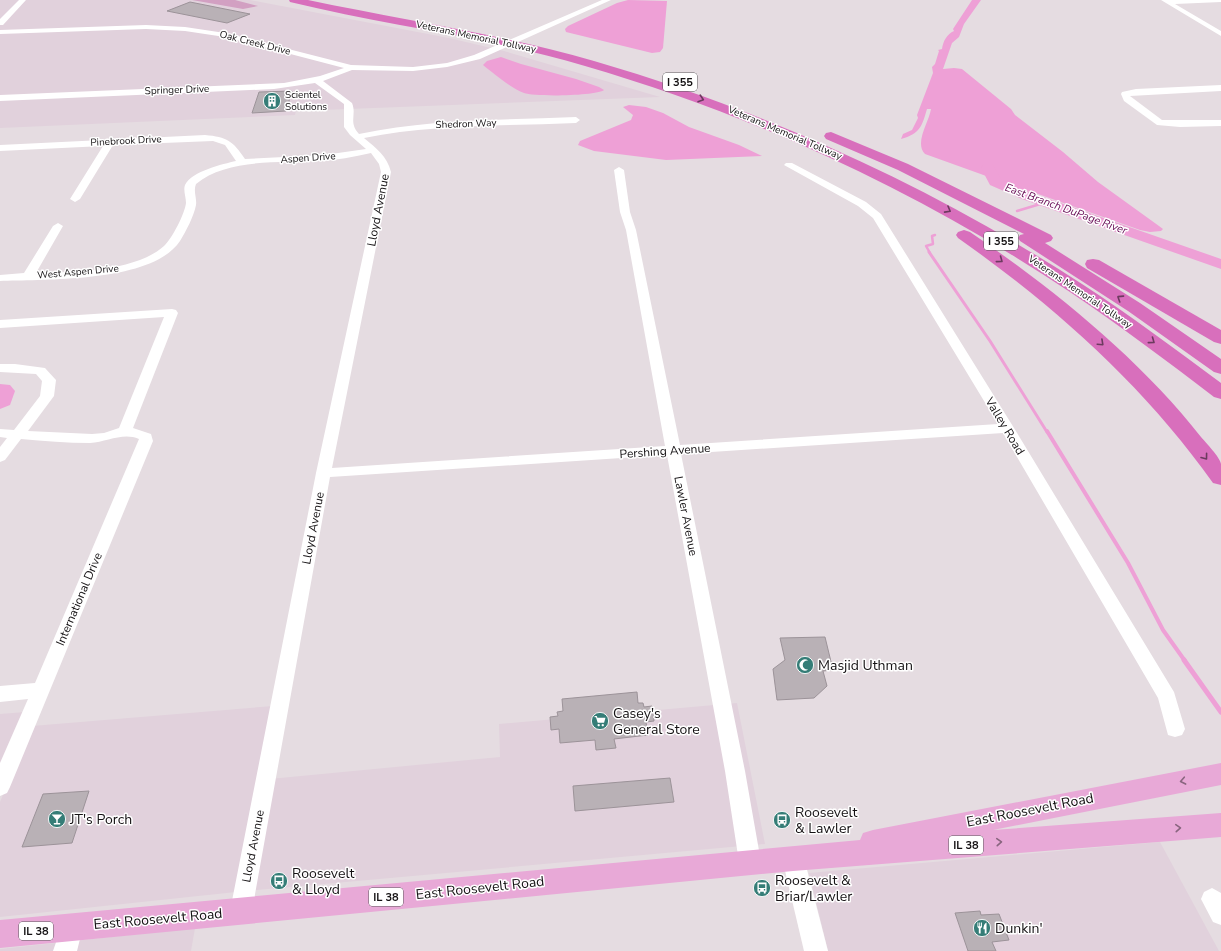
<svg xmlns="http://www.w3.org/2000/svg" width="1221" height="951" viewBox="0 0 1221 951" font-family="'Nunito Sans',sans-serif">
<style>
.built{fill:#e1d1dc}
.green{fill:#d2a0c2}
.water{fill:#eea0d6}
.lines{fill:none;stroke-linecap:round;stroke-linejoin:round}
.stream-far3{stroke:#eea0d6;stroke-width:2.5}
.stream-far2{stroke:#eea0d6;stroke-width:3}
.stream-far1{stroke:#eea0d6;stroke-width:4}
.stream{stroke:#eea0d6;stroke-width:5}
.river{fill:#eea0d6;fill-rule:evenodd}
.building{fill:#b9b1b6;stroke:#9c9399}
.minor{fill:#fff;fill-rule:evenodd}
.major{fill:#e8a9d7;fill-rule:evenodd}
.highway{fill:#d86fbc;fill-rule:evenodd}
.oneway{stroke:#6c3b5f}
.oneway2{stroke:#89657f}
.labels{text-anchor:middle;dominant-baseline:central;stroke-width:3;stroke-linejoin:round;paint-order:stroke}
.far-street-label{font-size:10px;fill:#141113;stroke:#fff}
.far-poi-label{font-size:10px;fill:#141113;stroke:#fff;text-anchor:start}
.shield{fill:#fff;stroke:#5a585a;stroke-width:1}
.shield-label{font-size:11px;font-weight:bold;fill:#141113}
.far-water-label{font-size:11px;font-style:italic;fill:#640652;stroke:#fff}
.street-label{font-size:12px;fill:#141113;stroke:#fff}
.near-poi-label{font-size:14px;fill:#141113;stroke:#fff;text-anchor:start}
.near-street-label{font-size:14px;fill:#141113;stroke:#fff}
</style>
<rect width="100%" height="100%" fill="#e5dce1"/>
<g class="built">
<polygon points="0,0 250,0 449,38 504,51 660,97 296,111 295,115 0,128"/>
<polygon points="737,703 765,844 236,892 0,917 0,802 32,726 273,706 259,780 500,757 499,724"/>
<polygon points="25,712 0,769 0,714"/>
<polygon points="1160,842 1219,951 828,951 809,873"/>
<polygon points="195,928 191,951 0,951 0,949"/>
</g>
<polygon class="green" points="192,0 235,0 258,6 243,9"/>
<g class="water">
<polygon points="628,0 667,1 663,48 660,52 652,53 566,32 565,29 568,26 617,3"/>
<path d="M972,0h9l-17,24 -5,13 -7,6 -9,26 11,-1 8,1 49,40 4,6 48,37 35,30 61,44 4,3 -2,2 -11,1 -10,-2 -102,-36 -16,-5 -23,-3 -3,-5 -7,-4 -64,-23c-11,-11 4,-32 6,-45h-4c-5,17 -7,25 -26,30l2,-5 9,-4 6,-12 -1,-3 16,-42 -1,-6 3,-3 4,-13 -1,-1 4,-1c1,-8 5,-15 12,-18l-1,-2z"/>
<path d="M501,57l20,7 55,15 23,8 5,3c-7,6 -70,7 -80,3 -12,-4 -31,-20 -41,-28l4,-4z"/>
<polygon points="629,105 646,107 663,113 689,127 739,145 762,156 666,160 594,151 578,145 580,141 631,120 633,115 623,107"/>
<polygon points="0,384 10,385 15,391 10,405 0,409"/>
</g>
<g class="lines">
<g class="stream-far3">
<polyline points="1017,211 1047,202"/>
<polyline points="930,253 926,246 933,244 932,236 935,235"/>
</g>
<polyline class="stream-far2" points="929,252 990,341 1047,432"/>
<polyline class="stream-far1" points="1047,431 1128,563 1163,630 1185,661"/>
<polyline class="stream" points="1184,660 1221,712"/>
<polygon class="river" points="988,164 993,165 1001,179 1032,193 1221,259 1221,269 1022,199 990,185 981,168 983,165"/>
</g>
<g class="building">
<polygon points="190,2 250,14 227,23 167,11"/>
<polygon points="292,91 286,111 252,113 259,92"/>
<polygon points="825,637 833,670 823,671 827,686 814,698 777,700 773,669 785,660 780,638"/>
<polygon points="637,692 638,703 643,703 644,707 652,706 654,721 646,722 648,735 614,739 616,748 596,750 595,740 560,743 559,729 551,730 550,717 558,716 557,712 563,711 562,699"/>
<polygon points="670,778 674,802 575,811 573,786"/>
<polygon points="89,791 72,843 22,847 43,794"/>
<polygon points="980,911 981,915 999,914 1009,940 992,942 996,951 968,951 955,913"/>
</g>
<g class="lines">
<g class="minor">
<polygon points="19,0 26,0 3,25 0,25 0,19"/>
<path d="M602,0h9l-131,59 -33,8 -34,4 -61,-1 -29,11 29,22c5,12 -4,19 7,31 71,-15 145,-14 217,-17l4,3 -4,3c-71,3 -143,1 -212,15 12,10 23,18 27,34l-59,296 333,-22 -39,-216 -6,-18 -6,-42 5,-3 5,3 6,42 6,18 44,215 318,-21 -125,-206 -15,-12 -74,-41 2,-2h6l74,39 15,12 133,214 160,264 11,37 -3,6 -7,2 -7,-2 -10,-37 -155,-265 -322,21 64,317 16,91 -3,7 -8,3 -8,-3 -3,-7 -14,-91 -58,-316 -337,22 -78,434 -3,8 -8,3 -8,-3 -3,-8 86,-438 65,-301 -2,-8 -8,-11c-17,4 -35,7 -52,8 -38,2 -92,-3 -123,23 -3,7 1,14 0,21 -2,11 -10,26 -16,36 -28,42 -134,38 -180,40v-6l24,-2 29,-47 5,-3 5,3 -27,47c37,-1 99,-1 128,-27 8,-7 21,-33 22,-43 0,-6 -3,-13 -1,-18 7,-14 38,-21 51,-24l-11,-16 -12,-4 -100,4 -33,54 -5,3 -5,-3 33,-53 -103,5v-6l205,-10c22,2 28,6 40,24l79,-4 42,-6 -16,-14 -6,-8v-23l-29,-21 -41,6 -274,12v-6l284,-12 36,-7 24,-8 -119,-31 -40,-6 -39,-2 -146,5v-4l146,-5 39,2 40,6 126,32 62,2 34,-4 27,-8z"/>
<polygon points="1161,0 1221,0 1221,2 1175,4 1221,31 1221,36"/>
<polygon points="1221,85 1221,91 1130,96 1162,120 1221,120 1221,126 1180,127 1157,125 1124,101 1121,94 1122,92 1136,89"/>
<path d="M172,309l4,1 2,3 -45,115 18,6 2,7 -143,346 -3,6 -7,3v-33l28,-64 -28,3v-16l35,-3 104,-244c-16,-7 -32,3 -49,4 -23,0 -46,-2 -69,-4l-16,21 -5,2v-15l7,-9 -7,-1v-8l14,1 26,-34 2,-15 -6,-7 -36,-2v-8h15l30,4 11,12 -2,16 -26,35 64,3 12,-1 15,-5 45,-111 -164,11v-8z"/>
<polygon points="793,848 801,851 804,858 828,951 804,951 782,858 785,851"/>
<polygon points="1212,888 1221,893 1221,925 1213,922 1201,899 1204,892"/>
<polygon points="72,916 80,919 83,927 77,951 53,951 64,919"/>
</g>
<polygon class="major" points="1221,763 1221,785 993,830 1221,813 1221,837 793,871 0,948 0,920 860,840 863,833 873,830"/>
<g class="highway">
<path d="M289,0h19c95,20 192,34 286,61 172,50 337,125 488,223 48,31 93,65 139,99v16l-7,-2c-47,-36 -95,-72 -144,-105 -149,-99 -313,-176 -485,-226 -96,-29 -197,-40 -295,-64z"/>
<polygon points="831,132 908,164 1051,235 1053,238 1051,241 1045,243 1140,303 1221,359 1221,374 1214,372 1128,311 1020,241 1018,238 1020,235 1024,234 898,170 826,139 824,136 826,133"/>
<path d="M964,230l6,2c82,56 169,126 231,205 5,6 19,20 20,27 0,6 0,14 0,21l-8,-2c-69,-97 -157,-176 -255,-245l-2,-3 2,-3z"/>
<polygon points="1093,259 1099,260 1221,330 1221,344 1214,342 1087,268 1085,264 1087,260"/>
</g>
</g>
<defs><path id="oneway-chevron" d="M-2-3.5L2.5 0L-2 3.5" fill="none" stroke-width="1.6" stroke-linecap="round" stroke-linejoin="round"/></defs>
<g class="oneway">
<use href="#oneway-chevron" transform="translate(701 99) rotate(18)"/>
<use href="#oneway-chevron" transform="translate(948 210) rotate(29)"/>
<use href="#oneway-chevron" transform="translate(1000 260) rotate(37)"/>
<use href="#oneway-chevron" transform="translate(1120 298) rotate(-147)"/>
<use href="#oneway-chevron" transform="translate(1152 341) rotate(36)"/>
<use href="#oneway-chevron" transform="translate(1101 343) rotate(43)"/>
<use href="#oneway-chevron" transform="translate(1205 457) rotate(53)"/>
</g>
<g class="oneway2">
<use href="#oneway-chevron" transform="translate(1183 781) rotate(169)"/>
<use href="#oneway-chevron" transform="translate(1178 828) rotate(-4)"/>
<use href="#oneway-chevron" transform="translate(999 842) rotate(-4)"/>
</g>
<defs>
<symbol id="building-disc" viewBox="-11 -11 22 22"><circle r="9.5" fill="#357d77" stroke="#fff"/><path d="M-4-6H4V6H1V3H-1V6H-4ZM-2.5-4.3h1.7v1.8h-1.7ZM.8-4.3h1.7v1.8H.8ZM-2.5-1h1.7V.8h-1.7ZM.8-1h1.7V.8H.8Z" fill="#fff"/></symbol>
<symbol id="mosque-disc" viewBox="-11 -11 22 22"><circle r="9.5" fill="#357d77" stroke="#fff"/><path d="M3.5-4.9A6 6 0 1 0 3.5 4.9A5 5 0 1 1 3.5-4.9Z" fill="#fff"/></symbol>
<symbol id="supermarket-disc" viewBox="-11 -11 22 22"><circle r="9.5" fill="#357d77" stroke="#fff"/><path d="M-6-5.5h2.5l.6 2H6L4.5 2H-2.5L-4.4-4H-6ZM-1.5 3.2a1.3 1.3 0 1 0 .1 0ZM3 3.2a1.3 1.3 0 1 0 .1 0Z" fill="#fff"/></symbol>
<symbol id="bar-disc" viewBox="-11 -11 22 22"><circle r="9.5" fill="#357d77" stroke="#fff"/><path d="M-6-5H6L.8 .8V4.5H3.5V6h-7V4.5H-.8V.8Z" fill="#fff"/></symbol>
<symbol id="bus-disc" viewBox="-11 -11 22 22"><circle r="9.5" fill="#357d77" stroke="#fff"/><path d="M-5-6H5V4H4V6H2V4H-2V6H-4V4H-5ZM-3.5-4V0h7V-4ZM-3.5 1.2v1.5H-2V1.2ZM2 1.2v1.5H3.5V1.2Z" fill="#fff"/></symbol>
<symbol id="restaurant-disc" viewBox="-11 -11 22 22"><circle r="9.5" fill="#357d77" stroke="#fff"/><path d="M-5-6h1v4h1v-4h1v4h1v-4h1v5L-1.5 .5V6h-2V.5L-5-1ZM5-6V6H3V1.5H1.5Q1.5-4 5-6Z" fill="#fff"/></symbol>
</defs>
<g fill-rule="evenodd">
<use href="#building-disc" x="262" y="91" width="20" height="20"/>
<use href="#mosque-disc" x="795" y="655" width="20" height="20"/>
<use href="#supermarket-disc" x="590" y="711" width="20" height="20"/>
<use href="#bar-disc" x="47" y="809" width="20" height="20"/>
<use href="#bus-disc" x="772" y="810" width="20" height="20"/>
<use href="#bus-disc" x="269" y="871" width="20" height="20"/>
<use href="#bus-disc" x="752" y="878" width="20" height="20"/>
<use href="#restaurant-disc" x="972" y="918" width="20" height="20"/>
</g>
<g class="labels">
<g class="far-street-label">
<text transform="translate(476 37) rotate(12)">Veterans Memorial Tollway</text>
<text transform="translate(255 43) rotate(14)">Oak Creek Drive</text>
<text transform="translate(177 90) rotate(-2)">Springer Drive</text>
<text transform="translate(466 124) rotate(-2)">Shedron Way</text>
<text transform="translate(785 133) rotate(23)">Veterans Memorial Tollway</text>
<text transform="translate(126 141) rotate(-3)">Pinebrook Drive</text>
<text transform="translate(308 158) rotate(-4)">Aspen Drive</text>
<text transform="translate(78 272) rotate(-5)">West Aspen Drive</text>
<text transform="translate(1080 292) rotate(34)">Veterans Memorial Tollway</text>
</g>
<g class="far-poi-label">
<text x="285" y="95">Scientel<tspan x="285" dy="12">Solutions</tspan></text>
</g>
<g class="shield">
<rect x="663" y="73" width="34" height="18" rx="3"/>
<rect x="984" y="232" width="34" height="18" rx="3"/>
<rect x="949" y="836" width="34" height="18" rx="3"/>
<rect x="369" y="888" width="34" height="18" rx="3"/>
<rect x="19" y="922" width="34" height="18" rx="3"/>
</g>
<g class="shield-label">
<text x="680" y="82">I 355</text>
<text x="1001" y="241">I 355</text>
<text x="966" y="845">IL 38</text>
<text x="386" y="897">IL 38</text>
<text x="36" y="931">IL 38</text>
</g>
<g class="far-water-label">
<text transform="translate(1066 209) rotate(20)">East Branch DuPage River</text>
</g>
<g class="street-label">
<text transform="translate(378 210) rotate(-79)">Lloyd Avenue</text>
<text transform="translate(1005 426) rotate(59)">Valley Road</text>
<text transform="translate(665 451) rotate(-4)">Pershing Avenue</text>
<text transform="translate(686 516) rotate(79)">Lawler Avenue</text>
<text transform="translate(313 528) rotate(-79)">Lloyd Avenue</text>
<text transform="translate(79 599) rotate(-67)">International Drive</text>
<text transform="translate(253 846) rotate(-79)">Lloyd Avenue</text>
</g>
<g class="near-poi-label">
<text x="818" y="665">Masjid Uthman</text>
<text x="613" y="713">Casey's<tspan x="613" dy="16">General Store</tspan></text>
<text x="795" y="812">Roosevelt<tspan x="795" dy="16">&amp; Lawler</tspan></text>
<text x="70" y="819">JT's Porch</text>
<text x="292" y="873">Roosevelt<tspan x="292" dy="16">&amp; Lloyd</tspan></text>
<text x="775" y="880">Roosevelt &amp;<tspan x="775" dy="16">Briar/Lawler</tspan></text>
<text x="995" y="928">Dunkin'</text>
</g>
<g class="near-street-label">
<text transform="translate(1030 810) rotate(-11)">East Roosevelt Road</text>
<text transform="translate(480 888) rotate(-6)">East Roosevelt Road</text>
<text transform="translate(158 919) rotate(-5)">East Roosevelt Road</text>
</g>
</g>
</svg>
